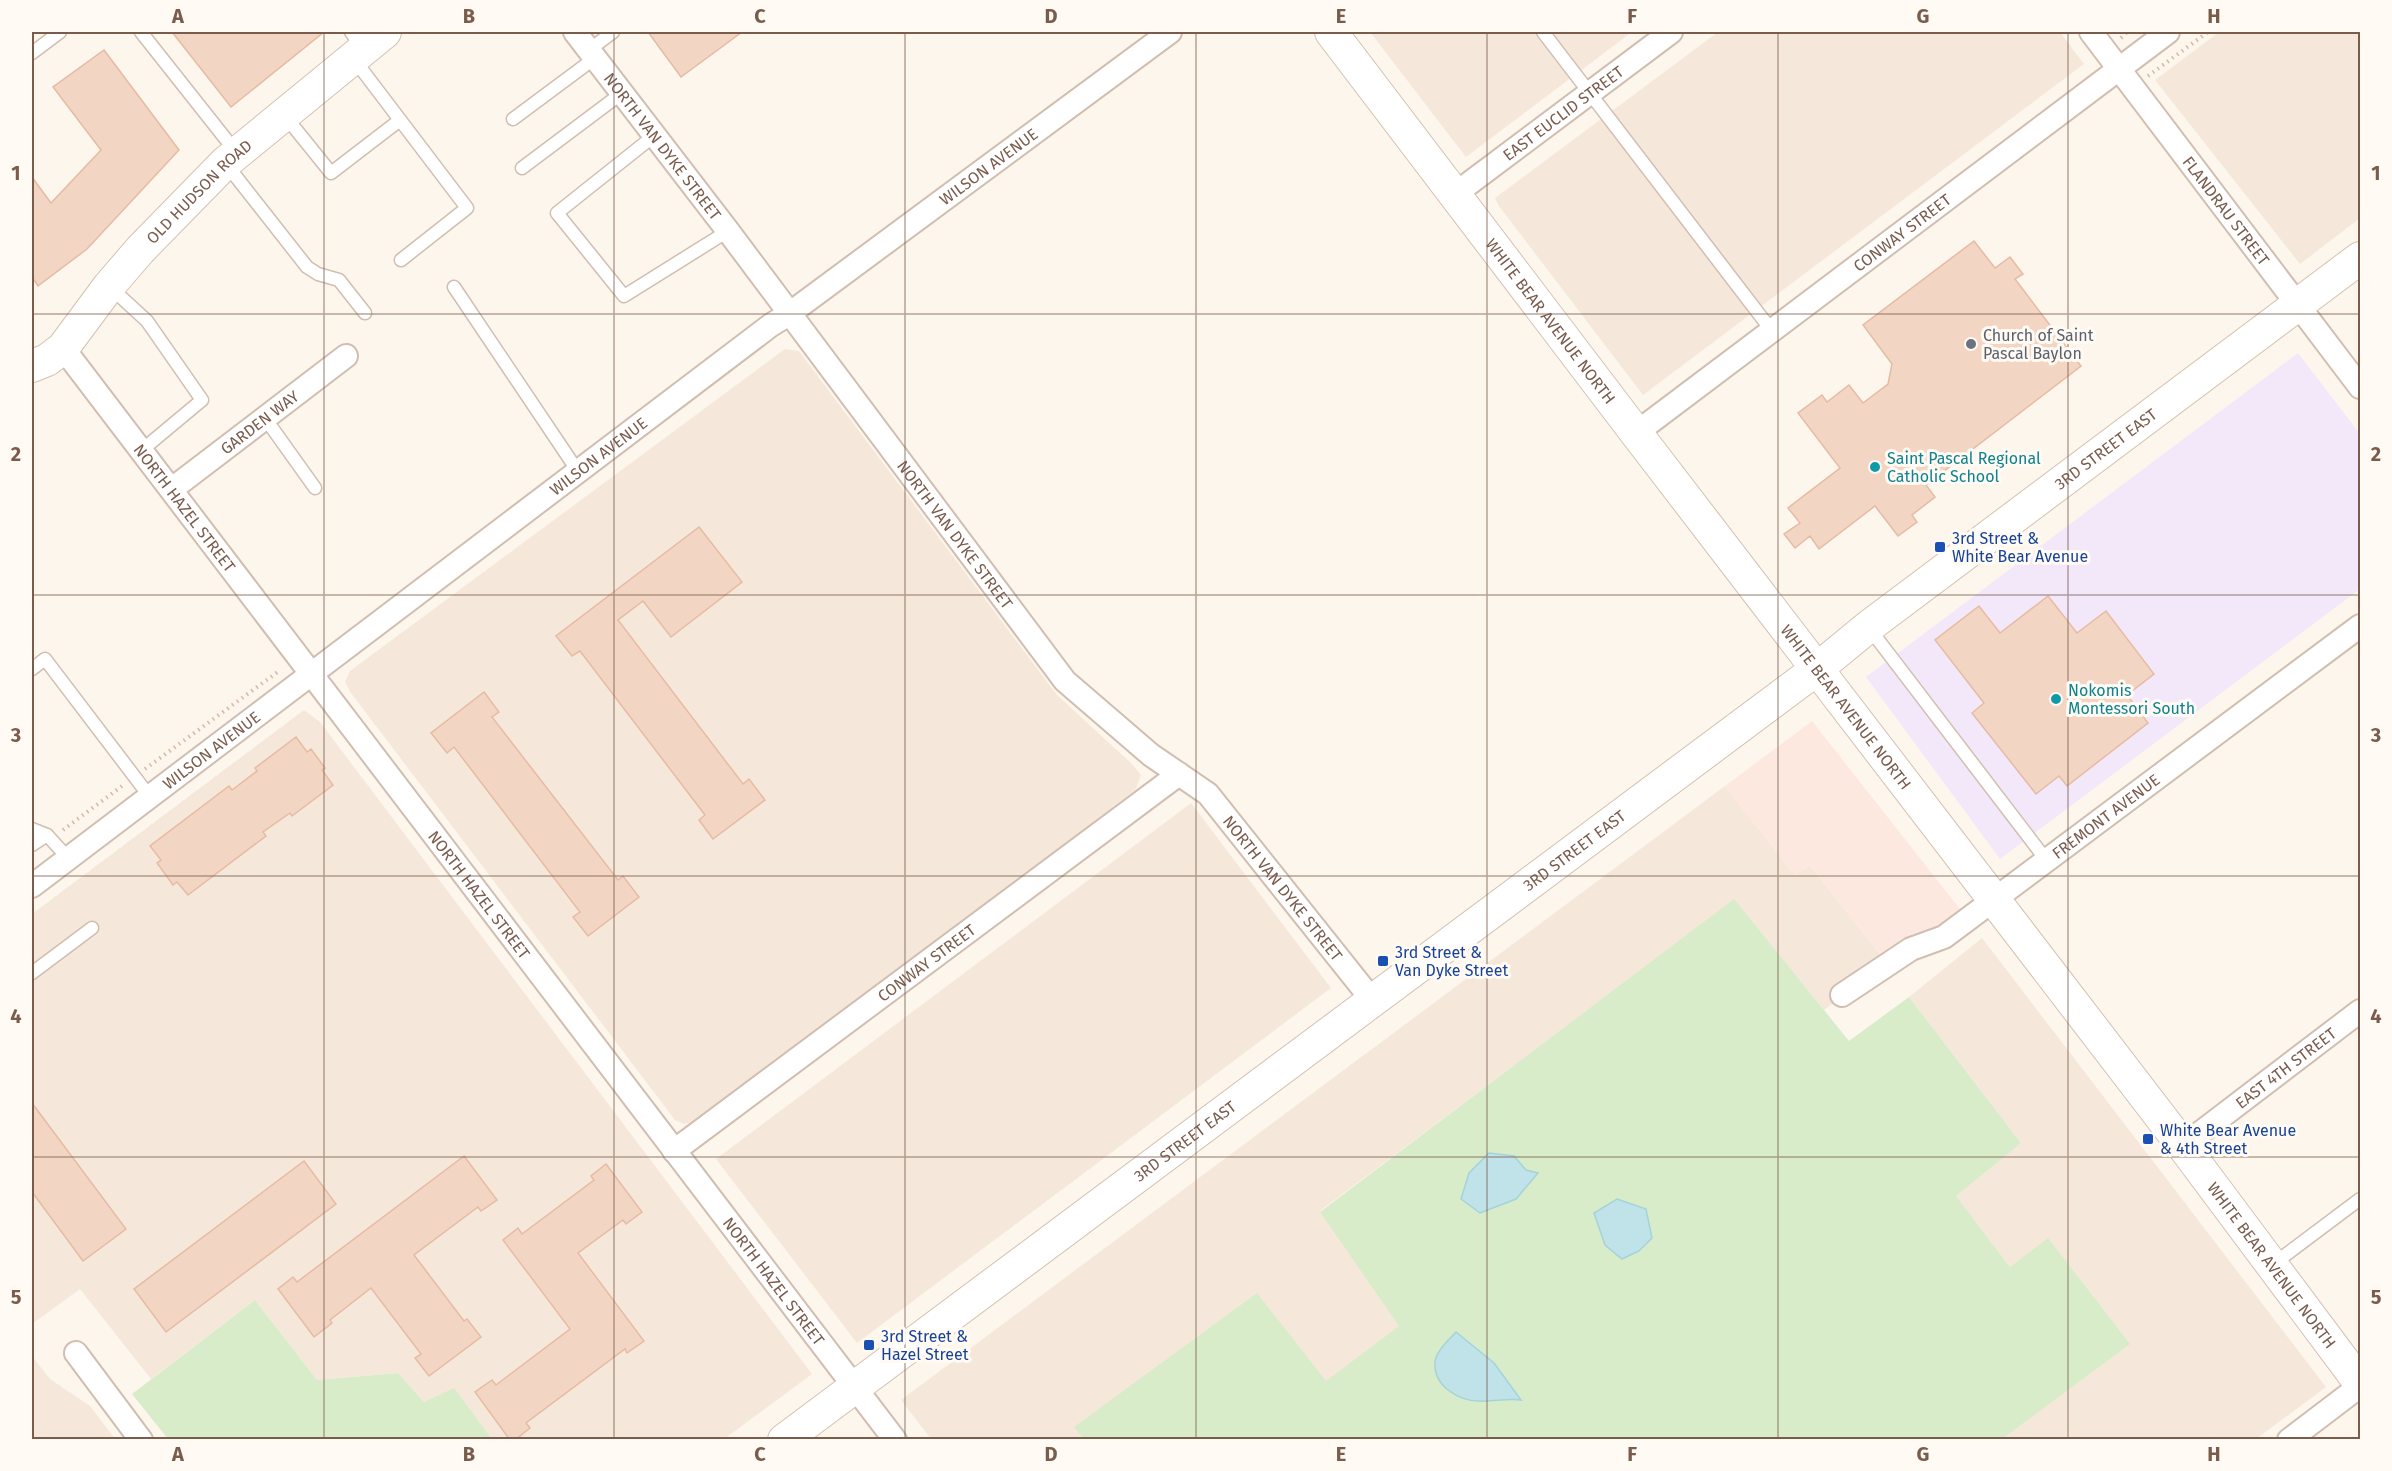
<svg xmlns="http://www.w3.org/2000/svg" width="2392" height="1471" viewBox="0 0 2392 1471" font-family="'Fira Sans',sans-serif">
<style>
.residential{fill:#f5e8da}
.commercial{fill:#fde8e0}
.education{fill:#f3e8fa}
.green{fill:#d8ecc9}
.water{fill:#bfe3e8;stroke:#a5d3da;stroke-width:1.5}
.building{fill:#f3d5c3;stroke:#e6bba3;stroke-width:1.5}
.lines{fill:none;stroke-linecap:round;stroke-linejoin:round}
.lane-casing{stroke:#d1beb0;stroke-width:15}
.street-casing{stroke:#d1beb0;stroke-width:26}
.secondary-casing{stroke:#d6c0b0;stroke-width:34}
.path{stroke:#d9b8a5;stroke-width:4;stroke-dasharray:1.5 4.5;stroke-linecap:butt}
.lane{stroke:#fff;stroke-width:12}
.street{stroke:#fff;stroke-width:22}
.secondary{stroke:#fff;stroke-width:32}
.grid{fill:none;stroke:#7a5c4d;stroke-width:1.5;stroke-opacity:0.55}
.worship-dot{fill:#6b7280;stroke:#fffaf3;stroke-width:2}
.culture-dot{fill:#0f9aa8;stroke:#fffaf3;stroke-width:2}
.transit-dot{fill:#1a4fb4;stroke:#fffaf3;stroke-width:2}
.labels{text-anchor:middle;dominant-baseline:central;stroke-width:6;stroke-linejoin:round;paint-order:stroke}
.street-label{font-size:16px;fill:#7a5c4d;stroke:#fffaf3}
.worship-label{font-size:16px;fill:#5b616d;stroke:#fffaf3;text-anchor:start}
.culture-label{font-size:16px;fill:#0d838f;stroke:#fffaf3;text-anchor:start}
.transit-label{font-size:16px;fill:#164399;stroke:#fffaf3;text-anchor:start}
.neatline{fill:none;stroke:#7a5c4d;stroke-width:2}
.grid-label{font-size:20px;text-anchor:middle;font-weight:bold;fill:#7a5c4d}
</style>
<rect width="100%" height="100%" fill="#fdf6ec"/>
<g class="residential">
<polygon points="1370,32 1632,32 1466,157"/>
<polygon points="1718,32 2060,32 2084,64 1643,395 1499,206 1495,198"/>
<polygon points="2219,32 2360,32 2360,218 2300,264 2155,80"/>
<polygon points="785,349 799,351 1057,695 1132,764 1141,775 1136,789 908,963 693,1122 684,1124 675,1120 351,693 345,682 350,671"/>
<polygon points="304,710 320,722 812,1374 724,1439 492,1439 454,1389 424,1402 398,1373 317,1380 255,1300 151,1379 80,1289 32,1324 32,914"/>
<polygon points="1725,786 1795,875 1810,865 1887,963 1824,1010 1734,900 1320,1211 1400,1326 1326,1382 1074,1427 1084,1439 931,1439 901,1400"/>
<polygon points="1191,803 1331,988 857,1343 716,1159"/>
<polygon points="1982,938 2326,1387 2256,1439 2001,1438 2049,1239 2010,1267 1955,1195 2021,1143 1909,997"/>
<polygon points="32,1356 50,1379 90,1406 115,1439 32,1439"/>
</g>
<polygon class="commercial" points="1812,721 1960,909 1887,963 1810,865 1795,875 1725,786"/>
<polygon class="education" points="2298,353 2360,434 2360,589 2000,859 1866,677"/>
<g class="green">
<polygon points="1734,899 1849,1041 1909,997 2021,1143 1956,1196 2010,1267 2048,1238 2130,1344 2002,1439 1084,1440 1074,1427 1257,1293 1326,1381 1399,1326 1320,1212"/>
<polygon points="255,1300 317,1380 398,1373 424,1402 454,1388 492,1439 168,1439 132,1394"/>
</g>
<g class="water">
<polygon points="1489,1153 1514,1156 1526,1170 1538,1173 1516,1199 1480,1213 1461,1199 1469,1173"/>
<polygon points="1617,1199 1646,1209 1652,1238 1639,1251 1622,1259 1605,1245 1594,1213"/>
<path d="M1456,1332l38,31 27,37c-16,-2 -27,2 -42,1 -20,0 -46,-15 -44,-39 1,-11 14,-22 21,-30z"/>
</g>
<g class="building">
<polygon points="172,32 324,32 231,107"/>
<polygon points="648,32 742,32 681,77"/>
<polygon points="104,50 179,150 87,249 38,286 32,277 32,177 51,203 101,150 53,87"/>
<polygon points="1974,241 1995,268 2010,257 2023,274 2015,279 2081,366 1926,485 1935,497 1912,515 1917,522 1898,536 1875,506 1819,549 1810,536 1795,548 1784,534 1800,523 1788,508 1840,468 1798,413 1822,395 1827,402 1849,385 1863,403 1888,384 1892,364 1863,325"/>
<polygon points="699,527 742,582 671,637 643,601 618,620 743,784 749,779 765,800 713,839 699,820 705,815 580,651 572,656 556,636"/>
<polygon points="2048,596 2077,633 2106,611 2154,674 2127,695 2148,723 2067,786 2059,776 2036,794 1972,713 1984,703 1935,640 1979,606 2000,633"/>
<polygon points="484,692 499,712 492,717 618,880 623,876 639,897 588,936 573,917 580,912 454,747 447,753 431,733"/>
<polygon points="296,737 307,752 311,749 325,768 322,770 333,785 292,816 290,813 263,832 266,836 188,895 177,882 173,885 157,863 161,860 150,846 229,786 232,790 257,771 255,768"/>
<polygon points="32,1103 126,1229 83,1261 32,1192"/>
<polygon points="464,1156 497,1200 481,1211 478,1207 414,1255 464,1321 467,1319 481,1337 429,1376 415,1358 421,1354 371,1288 330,1320 332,1323 314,1337 278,1289 293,1277 297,1282"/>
<polygon points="304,1161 336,1204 166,1332 134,1289"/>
<polygon points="606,1164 642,1212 626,1224 623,1220 578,1253 644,1341 627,1353 625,1349 526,1423 530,1428 515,1440 510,1440 475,1392 492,1380 496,1385 570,1329 503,1240 518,1228 522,1234 594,1180 591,1176"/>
</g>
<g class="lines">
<defs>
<g id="lane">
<polyline points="141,32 236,152"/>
<polyline points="351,32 363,49"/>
<polyline points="1543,32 1772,331"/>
<polyline points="589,50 613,32"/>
<polyline points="32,53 60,32"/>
<polyline points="353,58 467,208 401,260"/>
<polyline points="285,116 331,173 400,120"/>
<polyline points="513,119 595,58"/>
<polyline points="655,135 557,213 624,296 728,231"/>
<polyline points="226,164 307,267 318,274 339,280 365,313"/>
<polyline points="522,168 622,93"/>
<polyline points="110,287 147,321 202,400 142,450"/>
<polyline points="454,287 579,473"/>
<polyline points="265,418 315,488"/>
<polyline points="1869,628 2047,861"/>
<polyline points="32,669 45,659 150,797"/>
<polyline points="32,829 47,835 68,858"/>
<polyline points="32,845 47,835"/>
<polyline points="32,973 92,928"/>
<polyline points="2272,1265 2360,1199"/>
</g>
<g id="street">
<path id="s1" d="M575,32l153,199 337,450 86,74 57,39 165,207"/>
<path id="s2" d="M2091,32l269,355"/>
<path id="s3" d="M1455,194l216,-162"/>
<path id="s4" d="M63,348l832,1092"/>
<path id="s5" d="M1636,433l532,-401"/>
<path id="s6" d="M172,489l174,-133"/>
<path id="s7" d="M32,886l739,-561 18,-11 381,-282"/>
<path id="s8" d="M1842,995l69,-46 33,-12 416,-311"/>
<path id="s9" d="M2183,1146l177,-135"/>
<path id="s10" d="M674,1151l505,-377"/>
<polyline points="76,1353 141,1440"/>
<polyline points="2289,1440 2360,1386"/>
</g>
<g id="secondary">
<path id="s11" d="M1331,32l305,401 547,713 177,237"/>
<path id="s12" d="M32,366l15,-6 16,-12 46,-62 31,-36 85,-87 160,-131"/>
<path id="s13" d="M784,1440l1033,-771 51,-42 492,-369"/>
</g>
</defs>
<use href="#lane" class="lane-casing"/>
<use href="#street" class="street-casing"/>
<use href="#secondary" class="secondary-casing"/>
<g class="path">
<polyline points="2121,38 2127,32"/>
<polyline points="2148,76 2208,32"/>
<polyline points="145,769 279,671"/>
<polyline points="63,830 122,786"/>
</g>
<use href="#lane" class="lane"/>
<use href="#street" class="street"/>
<use href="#secondary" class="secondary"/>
</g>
<path class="grid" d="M324,32v1408M614,32v1408M905,32v1408M1196,32v1408M1487,32v1408M1778,32v1408M2068,32v1408M32,314h2328M32,595h2328M32,876h2328M32,1157h2328"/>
<circle class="worship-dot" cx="1971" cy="344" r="6"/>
<g class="culture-dot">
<circle cx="1875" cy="467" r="6"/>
<circle cx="2056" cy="699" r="6"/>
</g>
<g class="transit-dot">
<rect x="1934" y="541" width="12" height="12" rx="3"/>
<rect x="1377" y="955" width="12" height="12" rx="3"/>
<rect x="2142" y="1133" width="12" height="12" rx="3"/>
<rect x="863" y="1339" width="12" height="12" rx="3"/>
</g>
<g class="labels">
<g class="street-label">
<text stroke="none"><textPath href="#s3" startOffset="135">EAST EUCLID STREET</textPath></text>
<text stroke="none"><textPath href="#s1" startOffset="144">NORTH VAN DYKE STREET</textPath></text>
<text stroke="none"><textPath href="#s7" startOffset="1197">WILSON AVENUE</textPath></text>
<text stroke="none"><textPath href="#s12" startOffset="244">OLD HUDSON ROAD</textPath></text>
<text stroke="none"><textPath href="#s2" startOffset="224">FLANDRAU STREET</textPath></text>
<text stroke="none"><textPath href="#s5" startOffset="333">CONWAY STREET</textPath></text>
<text stroke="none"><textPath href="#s11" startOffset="363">WHITE BEAR AVENUE NORTH</textPath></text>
<text stroke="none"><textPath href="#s6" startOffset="110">GARDEN WAY</textPath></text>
<text stroke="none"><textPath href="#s13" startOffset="1652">3RD STREET EAST</textPath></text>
<text stroke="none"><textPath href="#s7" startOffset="711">WILSON AVENUE</textPath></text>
<text stroke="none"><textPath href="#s4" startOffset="201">NORTH HAZEL STREET</textPath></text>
<text stroke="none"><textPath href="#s1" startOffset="630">NORTH VAN DYKE STREET</textPath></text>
<text stroke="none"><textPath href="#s11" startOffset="849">WHITE BEAR AVENUE NORTH</textPath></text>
<text stroke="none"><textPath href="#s7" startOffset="225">WILSON AVENUE</textPath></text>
<text stroke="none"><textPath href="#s8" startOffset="320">FREMONT AVENUE</textPath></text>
<text stroke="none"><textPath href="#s13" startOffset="986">3RD STREET EAST</textPath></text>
<text stroke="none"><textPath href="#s1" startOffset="1116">NORTH VAN DYKE STREET</textPath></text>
<text stroke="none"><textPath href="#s4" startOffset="687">NORTH HAZEL STREET</textPath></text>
<text stroke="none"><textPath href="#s10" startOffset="315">CONWAY STREET</textPath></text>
<text stroke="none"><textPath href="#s9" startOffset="129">EAST 4TH STREET</textPath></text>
<text stroke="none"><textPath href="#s13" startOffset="500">3RD STREET EAST</textPath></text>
<text stroke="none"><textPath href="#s11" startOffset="1551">WHITE BEAR AVENUE NORTH</textPath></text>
<text stroke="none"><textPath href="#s4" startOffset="1173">NORTH HAZEL STREET</textPath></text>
</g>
<g class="worship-label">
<text x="1983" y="335">Church of Saint<tspan x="1983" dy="18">Pascal Baylon</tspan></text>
</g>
<g class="culture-label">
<text x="1887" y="458">Saint Pascal Regional<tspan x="1887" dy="18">Catholic School</tspan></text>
<text x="2068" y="690">Nokomis<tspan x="2068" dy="18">Montessori South</tspan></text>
</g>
<g class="transit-label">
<text x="1952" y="538">3rd Street &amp;<tspan x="1952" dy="18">White Bear Avenue</tspan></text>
<text x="1395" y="952">3rd Street &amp;<tspan x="1395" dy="18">Van Dyke Street</tspan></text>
<text x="2160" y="1130">White Bear Avenue<tspan x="2160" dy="18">&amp; 4th Street</tspan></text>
<text x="881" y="1336">3rd Street &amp;<tspan x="881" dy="18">Hazel Street</tspan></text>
</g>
</g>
<rect width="2392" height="1471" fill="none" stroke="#fffaf3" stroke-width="66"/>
<rect x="33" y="33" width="2326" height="1405" class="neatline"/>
<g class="grid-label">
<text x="178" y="23">A</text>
<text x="469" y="23">B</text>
<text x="760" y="23">C</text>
<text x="1051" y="23">D</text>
<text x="1341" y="23">E</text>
<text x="1632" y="23">F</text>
<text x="1923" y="23">G</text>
<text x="2214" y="23">H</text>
<text x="16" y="180">1</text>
<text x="2376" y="180">1</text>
<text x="16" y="461">2</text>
<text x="2376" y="461">2</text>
<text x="16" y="742">3</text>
<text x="2376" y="742">3</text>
<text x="16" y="1023">4</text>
<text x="2376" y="1023">4</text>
<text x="16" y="1304">5</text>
<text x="2376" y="1304">5</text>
<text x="178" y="1461">A</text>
<text x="469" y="1461">B</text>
<text x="760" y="1461">C</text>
<text x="1051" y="1461">D</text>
<text x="1341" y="1461">E</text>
<text x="1632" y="1461">F</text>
<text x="1923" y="1461">G</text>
<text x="2214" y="1461">H</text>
</g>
</svg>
